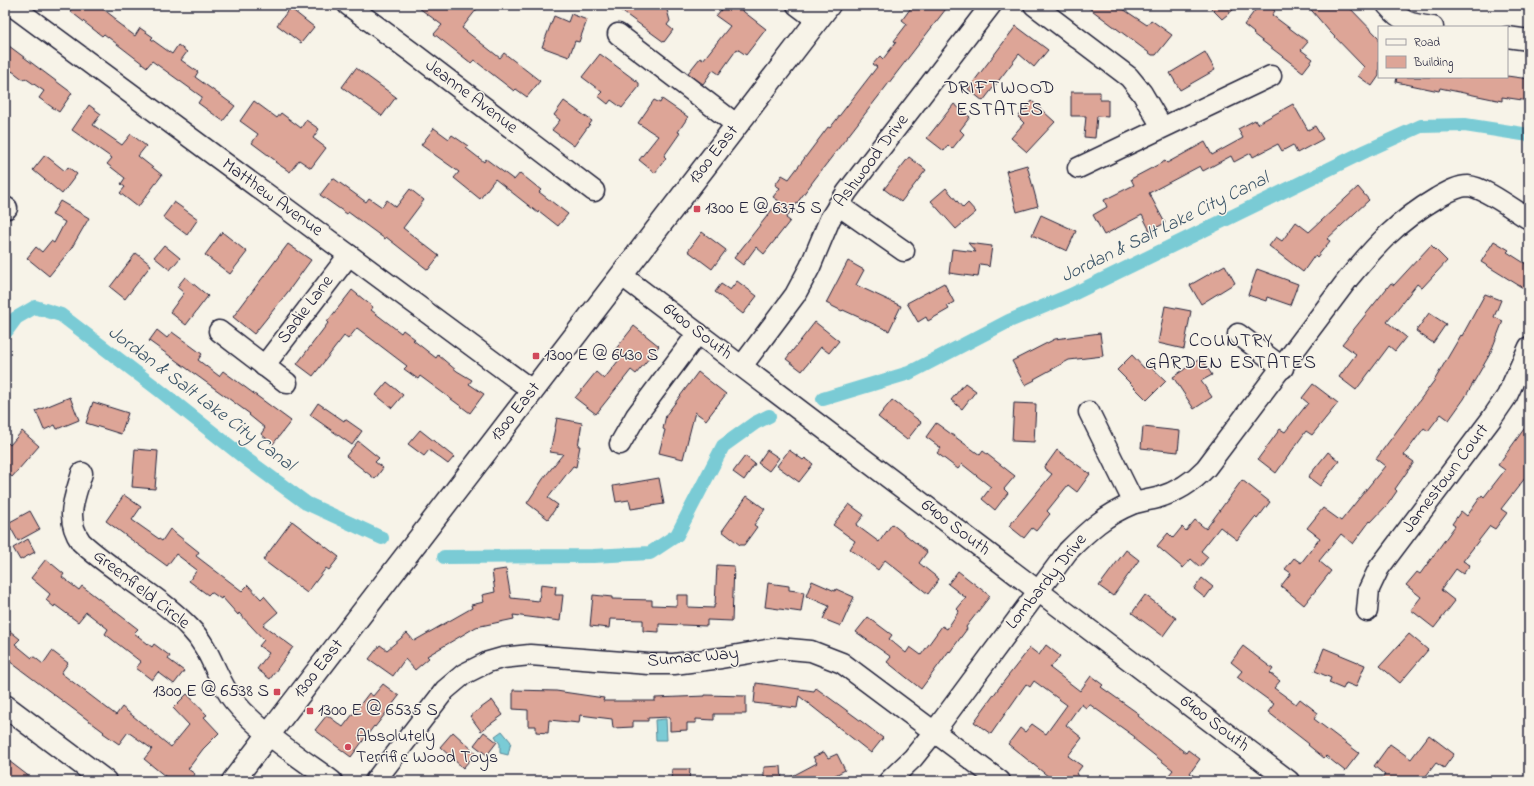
<svg xmlns="http://www.w3.org/2000/svg" width="1534" height="786" viewBox="0 0 1534 786" font-family="'Indie Flower',sans-serif">
<style>
.water{fill:#7acbd5;stroke:#578797}
.lines{fill:none;stroke-linecap:round;stroke-linejoin:round}
.canal{stroke:#7acbd5;stroke-width:14}
.building{fill:#dda597;stroke:#22223b}
.minor-casing{stroke:#22223b;stroke-width:23}
.major-casing{stroke:#22223b;stroke-width:25}
.minor{stroke:#f7f3e8;stroke-width:20}
.major{stroke:#f7f3e8;stroke-width:22}
.poi-dot{fill:#d1495b;stroke:#f7f3e8;stroke-width:1.5}
.labels{text-anchor:middle;dominant-baseline:central;stroke-width:3;stroke-linejoin:round;paint-order:stroke}
.street-label{font-size:18px;fill:#22223b;stroke:#f7f3e8}
.poi-label{font-size:18px;fill:#22223b;stroke:#f7f3e8;text-anchor:start}
.neighbourhood-label{font-size:19px;letter-spacing:1px;fill:#22223b;stroke:#f7f3e8}
.water-label{font-size:19px;font-style:italic;fill:#3c5569;stroke:#f7f3e8}
</style>
<rect width="100%" height="100%" fill="#f7f3e8"/>
<filter id="ink" filterUnits="userSpaceOnUse"><feTurbulence type="fractalNoise" baseFrequency=".025" numOctaves="2"/><feDisplacementMap in="SourceGraphic" scale="8" xChannelSelector="R" yChannelSelector="G"/><feConvolveMatrix kernelMatrix="1 2 1 2 8 2 1 2 1" color-interpolation-filters="sRGB"/></filter>
<g filter="url(#ink)">
<g class="water">
<polygon points="666,719 667,740 656,740 655,720"/>
<polygon points="502,731 511,742 508,755 500,753 500,744 495,736"/>
</g>
<g class="lines">
<g class="canal">
<polyline points="5,333 16,318 35,307 61,315 159,390 246,459 306,503 382,538"/>
<polyline points="823,399 909,373 1009,321 1071,295 1366,151 1421,126 1465,125 1529,135"/>
<polyline points="444,557 593,556 650,553 677,535 723,446 755,423 769,416"/>
</g>
</g>
<g class="building">
<polygon points="75,5 98,5 116,19 115,21 135,36 140,28 153,37 151,39 172,54 178,45 187,52 181,60 198,72 195,77 235,106 223,121 198,103 202,97 152,61 147,67 104,34 102,36 70,11"/>
<polygon points="415,5 480,5 462,28 500,58 504,53 540,81 527,97 516,89 514,91 474,60 471,63 434,34 442,25"/>
<polygon points="613,5 660,5 667,10 670,21 667,25 673,30 664,42"/>
<polygon points="725,5 735,5 766,29 746,55 737,49 719,74 713,70 703,84 688,73 700,58 703,60 730,26 716,16"/>
<polygon points="913,5 949,5 814,180 786,218 790,221 764,254 756,247 743,265 734,258 779,201 773,197 780,188 775,185 782,175 789,179 828,127 830,128 877,67 873,64 880,56 883,59 896,42 894,41 907,24 902,20"/>
<polygon points="1085,5 1117,5 1147,25 1151,20 1172,35 1156,55 1152,55"/>
<polygon points="1208,5 1239,5 1222,19"/>
<polygon points="1259,5 1268,5 1275,11 1272,15 1308,42 1301,50 1313,59 1303,72 1253,34 1254,33 1244,25"/>
<polygon points="1307,5 1347,5 1379,38 1379,76 1372,86 1358,76 1364,67 1330,32"/>
<polygon points="290,8 314,27 301,43 277,25"/>
<polygon points="571,14 587,20 579,42 575,41 569,57 542,47 554,16 568,22"/>
<polygon points="1016,26 1048,50 1034,67 1019,54 983,101 968,89"/>
<polygon points="5,43 72,93 59,112 39,98 44,91 25,78 24,80 12,71 5,80"/>
<polygon points="1205,52 1215,70 1180,90 1170,73"/>
<polygon points="600,54 639,83 639,87 622,108 611,100 608,104 598,96 602,92 582,77"/>
<polygon points="356,68 396,97 382,116 342,87"/>
<polygon points="1507,76 1529,79 1529,101 1502,97 1502,101 1440,88 1439,91 1396,82 1397,77 1507,77"/>
<polygon points="1071,92 1100,92 1100,100 1108,100 1108,117 1097,116 1095,138 1084,137 1086,116 1071,116"/>
<polygon points="662,99 688,117 678,132 680,133 664,156 666,158 655,173 639,160 658,136 638,123 654,100 660,103"/>
<polygon points="254,101 277,118 281,113 301,128 306,120 319,129 313,138 326,148 311,168 299,160 290,172 275,162 276,161 252,143 258,134 240,121"/>
<polygon points="564,101 592,121 574,146 552,130 560,120 554,115"/>
<polygon points="1032,101 1055,122 1027,152 1011,138 1024,123 1018,117"/>
<polygon points="954,104 970,117 960,130 964,134 952,149 948,145 944,151 927,138"/>
<polygon points="1293,104 1308,130 1315,126 1323,139 1297,153 1293,145 1282,151 1278,144 1253,157 1251,153 1234,162 1231,156 1203,171 1200,166 1149,193 1165,223 1150,231 1142,215 1104,235 1093,215 1107,207 1104,200 1134,185 1131,179 1165,161 1167,163 1205,142 1212,155 1243,138 1238,129 1255,120 1257,124"/>
<polygon points="89,105 101,114 93,125 122,145 131,134 146,146 138,156 162,175 138,207 120,193 125,187 121,184 125,178 107,164 112,158 72,130"/>
<polygon points="434,128 449,139 452,135 468,146 466,148 484,162 486,159 514,180 520,173 541,190 539,192 568,214 558,226 539,211 538,213 495,179 480,199 454,178 459,172 421,145"/>
<polygon points="45,155 65,171 68,167 77,174 62,194 33,170"/>
<polygon points="909,157 926,170 901,202 884,189"/>
<polygon points="1027,165 1038,206 1017,212 1006,171"/>
<polygon points="333,178 366,202 369,198 382,207 387,200 396,207 410,189 424,200 403,228 439,256 428,270 386,237 385,239 348,212 347,214 320,195"/>
<polygon points="1358,187 1369,200 1327,239 1330,241 1317,257 1315,255 1303,272 1269,246 1276,237 1282,241 1296,222 1309,232"/>
<polygon points="946,188 963,208 968,203 976,212 956,229 931,201"/>
<polygon points="60,201 89,218 71,249 49,276 27,258 36,247 42,252 51,241 54,243 65,222 52,215"/>
<polygon points="174,202 198,219 187,235 163,217"/>
<polygon points="1041,215 1076,231 1067,251 1032,235"/>
<polygon points="222,232 247,252 230,274 205,255"/>
<polygon points="702,232 726,250 712,269 688,251"/>
<polygon points="1494,241 1509,250 1507,252 1529,266 1529,279 1523,288 1481,262"/>
<polygon points="968,243 992,246 989,267 987,265 980,264 978,277 949,273 952,249 976,252"/>
<polygon points="288,244 311,260 287,293 254,334 233,317"/>
<polygon points="164,245 180,258 170,270 154,257"/>
<polygon points="1431,245 1447,261 1422,288 1417,284 1387,322 1406,337 1395,351 1389,346 1356,390 1339,377 1356,354 1342,344 1391,283 1394,285"/>
<polygon points="136,253 151,265 125,299 110,287"/>
<polygon points="848,261 864,270 856,285 901,306 889,331 843,310 842,311 826,303"/>
<polygon points="1225,265 1235,283 1201,304 1190,285"/>
<polygon points="1257,269 1298,284 1290,305 1267,297 1266,301 1248,295"/>
<polygon points="185,277 208,296 186,325 170,312 184,293 177,287"/>
<polygon points="737,281 757,296 743,314 715,292 721,284 730,290"/>
<polygon points="944,283 954,302 947,306 949,309 928,321 926,317 918,322 907,303"/>
<polygon points="352,290 373,307 371,310 401,333 403,330 415,339 413,340 436,358 438,355 457,371 472,380 469,384 484,394 470,413 420,376 418,379 404,369 407,366 357,328 348,339 344,336 313,376 297,364 328,323 327,322"/>
<polygon points="1485,294 1501,300 1494,317 1503,321 1490,354 1464,399 1449,420 1441,414 1428,431 1424,428 1404,455 1414,462 1395,489 1397,491 1388,504 1371,522 1370,521 1353,544 1341,534 1319,561 1331,571 1304,605 1281,586 1291,573 1285,569 1294,558 1301,563 1320,538 1307,528 1323,508 1341,521 1385,466 1376,459 1434,381 1461,335 1462,336"/>
<polygon points="1165,306 1191,311 1184,349 1158,343"/>
<polygon points="1429,313 1446,324 1433,343 1416,331"/>
<polygon points="815,322 839,341 829,353 821,347 802,371 786,359"/>
<polygon points="634,326 659,346 636,374 631,370 596,414 575,398 596,372 604,379 622,356 615,350"/>
<polygon points="157,330 167,338 172,332 202,354 198,360 219,376 223,371 291,421 273,444 261,434 265,428 249,415 250,414 149,341"/>
<polygon points="1100,333 1103,356 1069,360 1034,379 1035,380 1025,385 1012,361 1055,339"/>
<polygon points="1132,355 1144,368 1148,364 1166,381 1147,400 1117,370"/>
<polygon points="1201,358 1212,375 1201,381 1212,397 1194,409 1173,377"/>
<polygon points="698,372 726,394 706,420 695,412 683,459 659,453 665,430 663,429 666,415"/>
<polygon points="387,382 403,395 392,408 376,395"/>
<polygon points="965,383 976,391 962,409 951,400"/>
<polygon points="1313,384 1338,403 1312,435 1306,431 1276,473 1258,459 1280,429 1285,432 1308,403 1302,398"/>
<polygon points="70,397 79,420 57,429 55,425 44,430 36,411"/>
<polygon points="892,400 921,422 907,440 878,417"/>
<polygon points="93,402 128,413 121,434 86,423"/>
<polygon points="318,403 344,421 345,419 362,431 352,445 310,415"/>
<polygon points="1014,403 1036,404 1034,442 1012,441"/>
<polygon points="557,418 582,423 578,446 580,446 576,467 573,466 548,498 558,505 548,519 527,503 543,479 563,454 550,452"/>
<polygon points="1529,422 1529,473 1501,509 1507,513 1495,529 1490,526 1463,561 1470,565 1463,574 1456,569 1441,590 1455,601 1434,628 1411,610 1421,597 1406,585 1417,572 1420,574 1455,526 1452,524 1461,511 1467,516 1482,495 1484,497 1505,470 1498,465"/>
<polygon points="936,423 980,455 983,451 1015,476 1004,489 1008,493 995,510 982,499 991,487 962,464 958,469 937,453 941,448 926,437"/>
<polygon points="1143,427 1180,431 1178,452 1141,448"/>
<polygon points="420,430 454,457 448,464 429,450 424,456 408,444"/>
<polygon points="22,431 39,446 12,477 5,471 5,440 10,445"/>
<polygon points="358,441 379,458 375,462 383,468 375,479 346,456"/>
<polygon points="135,449 158,451 155,489 132,487"/>
<polygon points="767,450 779,458 769,471 758,463"/>
<polygon points="789,450 803,460 805,458 813,464 799,482 777,466"/>
<polygon points="1057,450 1090,474 1077,492 1068,485 1047,511 1050,514 1036,531 1032,528 1024,538 1009,526 1052,474 1044,468"/>
<polygon points="1328,452 1339,461 1320,486 1308,477"/>
<polygon points="745,456 755,464 744,480 733,472"/>
<polygon points="659,478 664,504 631,509 629,500 616,502 613,486"/>
<polygon points="1242,480 1270,502 1257,519 1255,517 1237,540 1220,527 1201,551 1208,557 1200,567 1191,559 1183,568 1157,546 1168,533 1173,538 1182,527 1186,531 1195,520 1206,529"/>
<polygon points="124,495 141,507 132,520 162,541 170,529 199,552 196,556 242,591 248,585 261,599 264,596 278,612 263,625 293,647 270,679 257,669 269,653 259,646 264,640 239,613 238,615 222,597 221,599 211,592 208,595 189,581 197,570 176,554 167,566 106,521"/>
<polygon points="747,496 765,509 754,525 757,527 744,545 740,545 722,531"/>
<polygon points="849,504 864,515 856,525 879,542 892,524 927,552 919,563 939,579 928,594 885,560 878,570 850,549 855,541 833,525"/>
<polygon points="30,511 40,529 18,541 8,523"/>
<polygon points="292,521 339,557 329,570 326,568 307,593 263,560"/>
<polygon points="28,539 35,552 20,560 13,548"/>
<polygon points="1126,550 1139,560 1113,596 1099,586"/>
<polygon points="46,559 64,574 62,577 79,590 82,586 138,629 134,633 152,647 154,644 170,656 168,659 184,671 174,684 158,672 152,680 136,668 141,662 105,634 108,629 86,612 78,622 55,605 54,607 46,600 50,594 31,578"/>
<polygon points="717,565 734,566 732,621 707,620 707,626 659,624 659,632 643,631 643,620 610,619 609,628 590,626 593,595 612,597 612,599 652,600 652,605 677,606 677,595 688,595 688,607 714,608 714,605 715,605"/>
<polygon points="506,569 511,598 539,601 541,584 556,586 555,595 563,595 560,621 513,615 514,619 476,627 427,656 429,658 415,670 405,659 393,676 369,659 380,645 387,650 407,633 414,641 472,608 471,605 484,602 482,595 495,592 492,571"/>
<polygon points="958,571 990,596 966,627 967,629 950,652 949,651 921,689 887,662 891,657 856,632 868,617 892,635 889,639 906,653 910,647 921,655 942,626 947,629 959,611 957,609 966,598 948,584"/>
<polygon points="1202,578 1213,587 1205,598 1194,589"/>
<polygon points="812,581 835,591 836,589 854,597 841,626 823,619 829,606 806,596"/>
<polygon points="768,583 789,586 789,590 804,592 801,612 765,607"/>
<polygon points="1145,595 1176,618 1163,636 1132,613"/>
<polygon points="5,627 20,639 15,644 32,658 33,656 43,664 52,651 68,663 61,673 116,715 122,707 171,747 189,725 173,708 187,694 207,715 204,717 219,733 203,749 188,769 195,774 190,781 171,781 144,759 152,749 128,732 119,744 103,733 104,732 5,658"/>
<polygon points="1409,634 1428,650 1400,683 1380,666"/>
<polygon points="1046,645 1060,656 1050,668 1080,691 1091,676 1103,685 1101,687 1139,714 1138,716 1186,753 1188,750 1200,759 1190,773 1201,781 1164,781 1173,770 1134,739 1135,737 1089,704 1086,708 1081,704 1066,725 1082,738 1068,756 1082,766 1076,774 1085,781 1046,781 1049,777 1008,744 1020,728 1025,732 1032,724 1046,734 1067,705 1034,681 1030,687 1026,684 991,734 974,722 1001,685 1030,648 1039,655"/>
<polygon points="1243,646 1273,669 1270,673 1280,681 1274,688 1296,704 1300,699 1318,713 1314,719 1359,753 1345,771 1326,756 1324,758 1308,745 1309,744 1268,712 1274,704 1237,677 1242,671 1231,662"/>
<polygon points="1324,648 1365,665 1356,687 1346,683 1343,689 1329,683 1331,678 1315,671"/>
<polygon points="756,683 814,691 816,688 857,718 883,738 871,753 799,696 797,708 754,703"/>
<polygon points="383,684 399,696 375,727 374,726 351,757 315,730 327,715 343,727 369,693 373,696"/>
<polygon points="513,690 556,691 604,698 603,701 655,701 655,698 705,696 705,695 746,696 746,714 714,714 714,720 696,719 696,723 687,723 687,730 670,731 670,717 648,718 648,721 633,721 633,727 613,728 612,719 580,715 579,723 549,720 548,733 536,732 536,726 528,726 528,710 513,709"/>
<polygon points="492,700 503,715 481,731 470,716"/>
<polygon points="453,732 476,753 463,768 440,747"/>
<polygon points="484,732 497,742 487,755 474,745"/>
<polygon points="1429,735 1454,754 1444,768 1436,763 1422,781 1380,781 1385,775 1374,766 1390,744 1411,759"/>
<polygon points="824,752 828,758 837,754 845,770 824,781 783,781 817,763 813,757"/>
<polygon points="5,758 35,781 5,781"/>
<polygon points="781,766 782,781 764,781 764,767"/>
<polygon points="672,769 690,769 689,781 671,781"/>
</g>
<g class="lines">
<defs>
<g id="minor">
<polyline points="11,5 533,391"/>
<polyline points="348,5 413,53 594,191"/>
<polyline points="797,5 817,20"/>
<polyline points="1034,5 1129,77 1142,93 1162,127"/>
<path d="M1387,5c15,18 24,19 46,22"/>
<polyline points="618,34 737,125"/>
<polyline points="1507,37 1529,40"/>
<polyline points="1078,168 1271,76"/>
<polyline points="838,205 904,251"/>
<polyline points="5,208 7,208"/>
<polyline points="621,275 1289,781"/>
<polyline points="219,331 287,383"/>
<polyline points="1238,334 1283,368"/>
<polyline points="264,366 349,255"/>
<polyline points="742,366 795,295 810,267 830,219 847,192 991,5"/>
<polyline points="1089,412 1134,503"/>
<polyline points="620,444 636,416 698,333"/>
<path d="M82,473c-7,25 -18,45 -1,69 33,31 77,52 109,86 22,22 25,49 43,72 26,32 66,57 99,81"/>
<polyline points="1367,611 1369,589 1379,568 1492,418 1507,396 1529,347"/>
<polyline points="375,781 445,690 464,674 488,662 502,658 530,655 649,664 674,664 721,658 778,648 811,651 842,663 1000,781"/>
<path d="M889,781l24,-23 21,-26 134,-181c21,-21 37,-36 64,-47 8,-3 17,-4 25,-6 20,-6 35,-15 49,-30l142,-189c28,-34 50,-58 89,-81 9,-5 20,-12 31,-12 16,1 46,24 61,33"/>
</g>
<g id="major">
<polyline points="5,706 105,781"/>
<polyline points="233,781 829,5"/>
</g>
</defs>
<use href="#minor" class="minor-casing"/>
<use href="#major" class="major-casing"/>
<use href="#minor" class="minor"/>
<use href="#major" class="major"/>
</g>
</g>
<g class="poi-dot">
<rect x="693" y="205" width="8" height="8" rx="2"/>
<rect x="532" y="352" width="8" height="8" rx="2"/>
<rect x="273" y="688" width="8" height="8" rx="2"/>
<rect x="306" y="707" width="8" height="8" rx="2"/>
<circle cx="348" cy="747" r="4"/>
</g>
<g class="labels">
<g class="street-label">
<text transform="translate(471 97) rotate(37)">Jeanne Avenue</text>
<text transform="translate(714 155) rotate(-52)">1300 East</text>
<text transform="translate(872 161) rotate(-53)">Ashwood Drive</text>
<text transform="translate(272 198) rotate(36)">Matthew Avenue</text>
<text transform="translate(306 310) rotate(-53)">Sadie Lane</text>
<text transform="translate(697 332) rotate(37)">6400 South</text>
<text transform="translate(516 412) rotate(-52)">1300 East</text>
<text transform="translate(1446 479) rotate(-53)">Jamestown Court</text>
<text transform="translate(955 528) rotate(37)">6400 South</text>
<text transform="translate(1047 582) rotate(-51)">Lombardy Drive</text>
<text transform="translate(141 590) rotate(38)">Greenfield Circle</text>
<text transform="translate(693 658) rotate(-5)">Sumac Way</text>
<text transform="translate(319 669) rotate(-52)">1300 East</text>
<text transform="translate(1214 724) rotate(37)">6400 South</text>
</g>
<g class="poi-label">
<text x="705" y="209">1300 E @ 6375 S</text>
<text x="544" y="356">1300 E @ 6430 S</text>
<text x="269" y="692" text-anchor="end">1300 E @ 6538 S</text>
<text x="318" y="711">1300 E @ 6535 S</text>
<text x="356" y="737">Absolutely<tspan x="356" dy="21">Terrific Wood Toys</tspan></text>
</g>
<g class="neighbourhood-label">
<text x="1000" y="88">DRIFTWOOD<tspan x="1000" dy="22">ESTATES</tspan></text>
<text x="1231" y="341">COUNTRY<tspan x="1231" dy="22">GARDEN ESTATES</tspan></text>
</g>
<g class="water-label">
<text transform="translate(1165 228) rotate(-26)">Jordan &amp; Salt Lake City Canal</text>
<text transform="translate(201 399) rotate(37)">Jordan &amp; Salt Lake City Canal</text>
</g>
</g>
<rect width="1534" height="786" fill="none" stroke="#f7f3e8" stroke-width="20"/>
<rect x="10" y="10" width="1514" height="766" fill="none" stroke="#22223b" stroke-width="1.5" filter="url(#ink)"/>
<rect x="1378" y="26" width="130" height="52" fill="#f7f3e8" stroke="#a29fa3"/>
<rect x="1386" y="39" width="20" height="6" fill="#f7f3e8" stroke="#a29fa3"/>
<text x="1414" y="46" font-size="12" fill="#22223b">Road</text>
<rect x="1386" y="56" width="20" height="12" fill="#dda597" stroke="#a29fa3"/>
<text x="1414" y="66" font-size="12" fill="#22223b">Building</text>
</svg>
